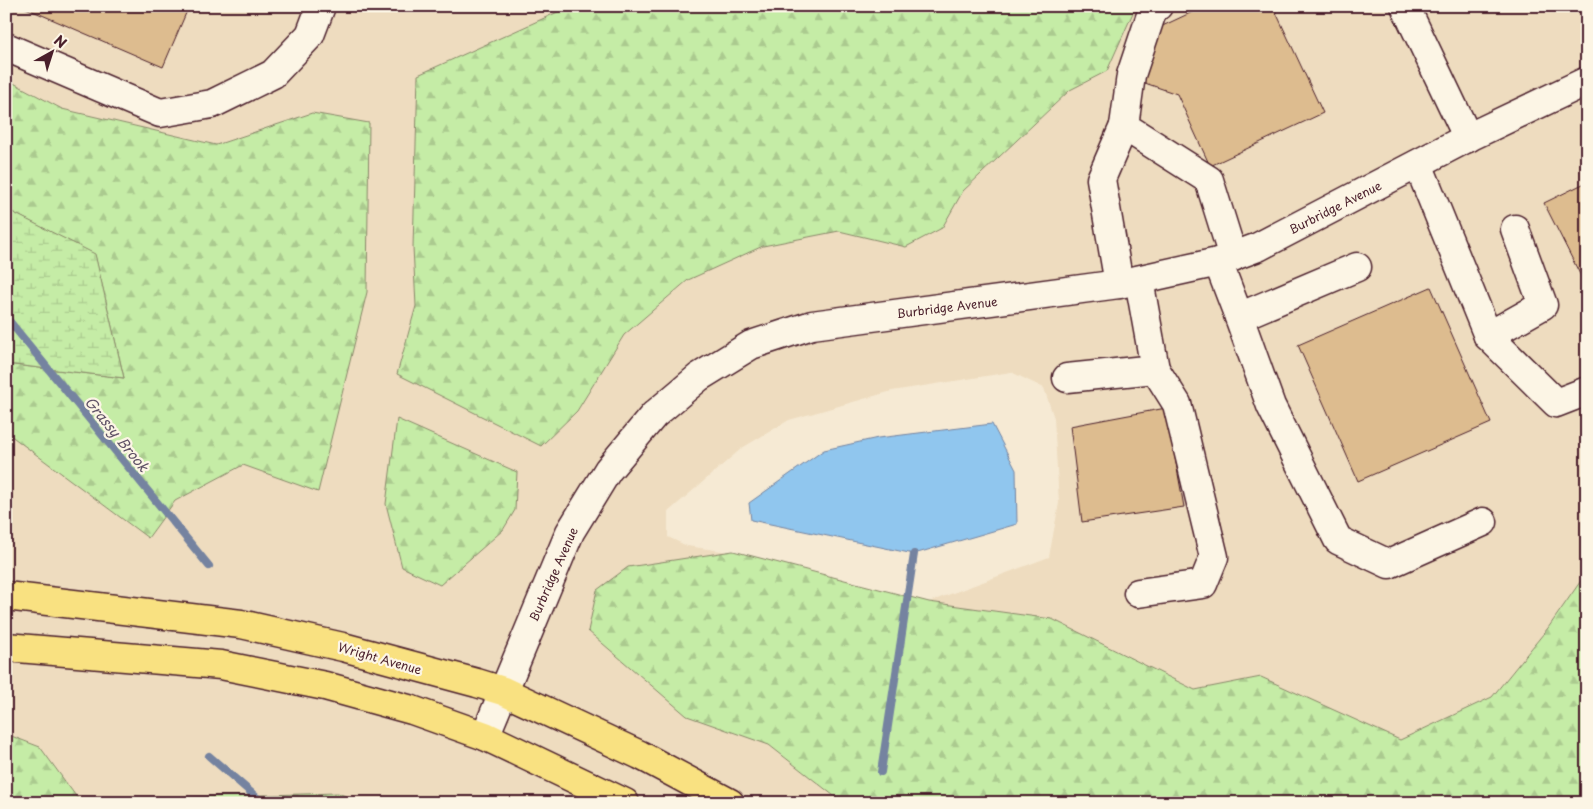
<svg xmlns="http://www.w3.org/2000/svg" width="1593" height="809" viewBox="0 0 1593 809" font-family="'Playpen Sans',sans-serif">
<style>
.built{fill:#eedcbf;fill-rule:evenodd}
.forest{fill:url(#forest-firs);stroke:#888668}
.wetland{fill:url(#wetland-marsh);stroke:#888668}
.water{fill:#90c6ee;stroke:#7483a0}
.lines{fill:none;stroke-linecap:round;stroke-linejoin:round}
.stream{stroke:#7483a0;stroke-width:8}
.building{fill:#ddbc8f;stroke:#4a1f2b}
.minor-casing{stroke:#4a1f2b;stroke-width:31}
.major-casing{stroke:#4a1f2b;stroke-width:31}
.minor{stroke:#fcf5e5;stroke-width:28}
.major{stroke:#f9e181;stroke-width:28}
.labels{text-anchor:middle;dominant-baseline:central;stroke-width:4.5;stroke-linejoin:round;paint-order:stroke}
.street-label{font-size:12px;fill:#4a1f2b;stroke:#fcf5e5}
.water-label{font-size:14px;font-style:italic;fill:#5f5166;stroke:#fcf5e5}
</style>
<defs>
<pattern id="forest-firs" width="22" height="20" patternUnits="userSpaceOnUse" patternTransform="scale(1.25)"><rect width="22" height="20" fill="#c5eca6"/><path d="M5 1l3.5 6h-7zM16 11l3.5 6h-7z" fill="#abca8f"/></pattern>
<pattern id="wetland-marsh" width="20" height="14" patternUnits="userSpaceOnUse" patternTransform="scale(1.25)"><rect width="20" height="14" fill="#c5eca6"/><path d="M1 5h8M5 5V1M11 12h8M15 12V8" fill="none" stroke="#abca8f"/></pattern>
</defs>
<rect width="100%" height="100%" fill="#f6ead4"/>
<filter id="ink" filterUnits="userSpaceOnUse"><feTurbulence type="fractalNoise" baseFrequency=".02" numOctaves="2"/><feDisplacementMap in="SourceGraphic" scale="10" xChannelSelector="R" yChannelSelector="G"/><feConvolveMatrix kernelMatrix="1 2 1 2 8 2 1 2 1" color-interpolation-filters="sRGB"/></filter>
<g filter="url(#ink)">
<path class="built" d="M6,6h565l-153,69 -5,172 3,59 -19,68 180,37 46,-76 65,-55 75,-34 76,-15 67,16 36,-19 21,-37 107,-101 37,-19 29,-65h451v566l-39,56 -56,69 -92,44 -139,-64 -66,13 -143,-71 -123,-17 120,-45 10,-54 -5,-85 -10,-30 -33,-16 -119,19 -103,29 -47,28 -74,64v25l19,9 42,6 -101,15 59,149 82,29 74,58h-480l-25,-10 -178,5 -8,5h-71l-41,-56 -34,-13v-302l142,106 27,-37 68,-36 124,-173 2,-168 -57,-11 -95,32 -155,-36 -56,-30zM386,504l54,81 -38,-19z"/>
<g class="forest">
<polygon points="571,6 1136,6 1107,71 1070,90 963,191 942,228 906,247 839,231 763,246 688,280 624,335 577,411 541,446 397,374 416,306 413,247 418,75"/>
<polygon points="6,79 62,109 216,145 312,113 369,123 367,292 318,492 243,465 175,501 148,538 6,432 6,364 124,378 95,255 6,209"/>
<polygon points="397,419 517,472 515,510 503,530 440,585 402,567 386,504"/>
<polygon points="733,551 929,602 1052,619 1195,690 1261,677 1400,740 1492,697 1548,628 1587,572 1587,803 843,803 769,745 687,716 588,631 597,590 628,567"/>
<polygon points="6,734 40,747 81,803 6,803"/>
<polygon points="338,793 363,803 152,803 160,798"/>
</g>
<polygon class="wetland" points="6,209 95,254 124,378 6,364"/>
<polygon class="water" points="992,424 1016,470 1017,524 914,554 751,520 749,503 824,450 878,438"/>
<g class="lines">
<g class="stream">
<polyline points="6,317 209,566"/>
<polyline points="209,756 263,803"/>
<polyline points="881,772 914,554"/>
</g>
</g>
<g class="building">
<polygon points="21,6 189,6 163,67"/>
<polygon points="1205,6 1273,6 1323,113 1210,166 1177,94 1139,81 1156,29"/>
<polygon points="1587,182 1587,288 1544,203"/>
<polygon points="1431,287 1491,423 1358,481 1298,345"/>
<polygon points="1166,408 1184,507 1082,522 1070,426"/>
</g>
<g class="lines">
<defs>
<g id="minor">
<polyline points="1158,6 1153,9 1131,75 1124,126 1209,180 1233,257"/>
<polyline points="1405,6 1468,138"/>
<polyline points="6,47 160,113 212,104 273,74 310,35 321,6"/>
<polyline points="1418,164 1488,336 1543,305 1515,229"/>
<polyline points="1218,262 1239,317 1357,267"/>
<polyline points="1119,284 1101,179 1124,126"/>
<polyline points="1239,317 1271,406 1338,540 1389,564 1483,522"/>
<polyline points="1488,336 1556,403 1587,391"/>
<polyline points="1067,378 1155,369 1139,280"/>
<polyline points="1138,593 1203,584 1214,557 1177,404 1155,369"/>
<polyline points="485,736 570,532 608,470 654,415 699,377 751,345 812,325 1119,284 1218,262 1258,247 1467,138 1587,81"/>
</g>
<g id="major">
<polyline points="6,596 241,624 343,647 477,683 503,691 640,755 730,803"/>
<polyline points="6,647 221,665 325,686 412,710 485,736 625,803"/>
</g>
</defs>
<use href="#minor" class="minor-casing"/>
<use href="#major" class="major-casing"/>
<use href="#minor" class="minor"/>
<use href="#major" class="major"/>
</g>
</g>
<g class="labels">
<g class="street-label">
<text transform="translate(1335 207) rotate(-27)">Burbridge Avenue</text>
<text transform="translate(947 307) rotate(-7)">Burbridge Avenue</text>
<text transform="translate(553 574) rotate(-66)">Burbridge Avenue</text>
<text transform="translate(380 658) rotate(16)">Wright Avenue</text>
</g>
<g class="water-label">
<text transform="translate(117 434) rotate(51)">Grassy Brook</text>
</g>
</g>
<rect width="1593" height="809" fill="none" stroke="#fcf5e5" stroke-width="25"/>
<rect x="12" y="12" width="1568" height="784" fill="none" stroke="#4a1f2b" stroke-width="2" filter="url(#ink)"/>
<g transform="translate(52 52) rotate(39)" stroke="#fcf5e5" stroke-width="4" paint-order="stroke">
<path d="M0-4L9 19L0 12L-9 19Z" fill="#4a1f2b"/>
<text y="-8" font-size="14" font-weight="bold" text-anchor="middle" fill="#4a1f2b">N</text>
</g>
</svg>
